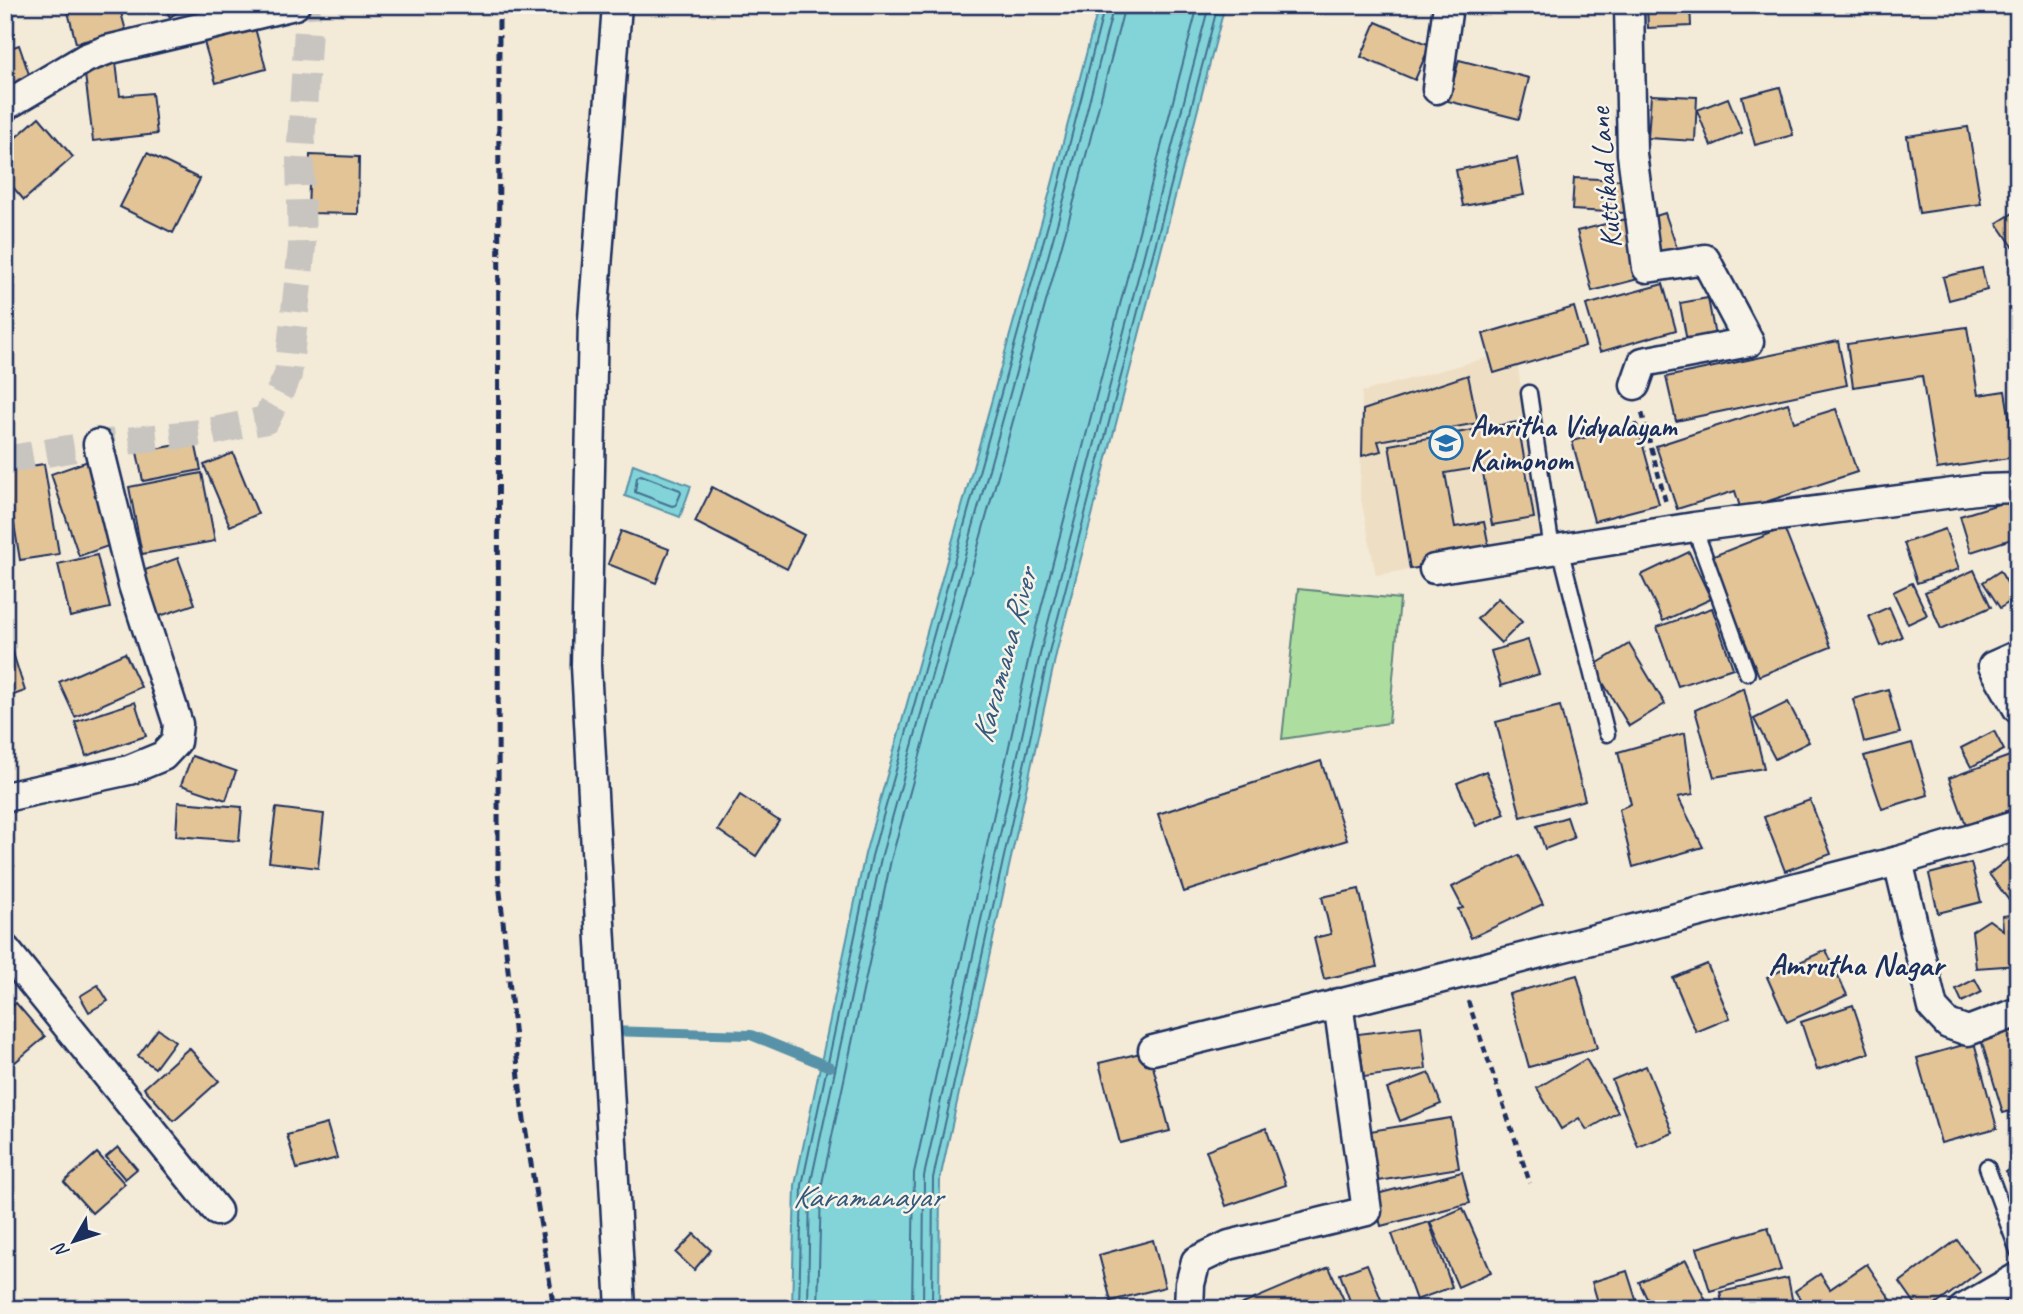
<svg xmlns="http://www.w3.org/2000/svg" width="2023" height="1314" viewBox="0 0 2023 1314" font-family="Caveat,sans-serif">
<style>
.built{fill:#eedfc4}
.green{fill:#adde9f;stroke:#64867e;stroke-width:2}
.water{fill:#82d4d9;stroke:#5992a8;stroke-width:2}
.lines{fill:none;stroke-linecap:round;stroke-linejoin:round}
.shore{stroke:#44718f;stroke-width:2}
.stream{stroke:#5992a8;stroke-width:10}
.building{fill:#e3c496;stroke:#1b2f5e;stroke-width:2}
.minor-tunnel{stroke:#c8c5c0;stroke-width:28;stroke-dasharray:28 14;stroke-linecap:butt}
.service-casing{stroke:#1b2f5e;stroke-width:19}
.minor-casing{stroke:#1b2f5e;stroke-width:33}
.path{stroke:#1b2f5e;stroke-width:4.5;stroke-dasharray:7 5;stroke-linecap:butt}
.service{stroke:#f7f3e8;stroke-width:14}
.minor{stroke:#f7f3e8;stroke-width:28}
.rail{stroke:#1b2f5e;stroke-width:5;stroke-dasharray:10 5;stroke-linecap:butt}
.labels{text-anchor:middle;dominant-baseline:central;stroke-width:5;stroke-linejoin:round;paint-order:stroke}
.street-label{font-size:30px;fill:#1b2f5e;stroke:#f7f3e8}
.poi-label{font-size:30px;font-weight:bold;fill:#1b2f5e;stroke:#f7f3e8;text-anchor:start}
.water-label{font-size:32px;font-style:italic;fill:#35587d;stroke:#f7f3e8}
.neighbourhood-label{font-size:32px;font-weight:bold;fill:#1b2f5e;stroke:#f7f3e8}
</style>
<rect width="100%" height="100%" fill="#f3ead8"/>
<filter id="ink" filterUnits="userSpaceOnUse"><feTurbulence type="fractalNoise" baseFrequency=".0143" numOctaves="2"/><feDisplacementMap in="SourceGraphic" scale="14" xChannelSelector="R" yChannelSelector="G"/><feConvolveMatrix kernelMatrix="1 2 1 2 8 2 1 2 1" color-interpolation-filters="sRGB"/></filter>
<g filter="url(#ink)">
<polygon class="built" points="1515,350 1547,547 1376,575 1360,494 1362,392"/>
<polygon class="green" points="1298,589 1400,599 1389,723 1282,739"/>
<g class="water">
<polygon points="1099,5 1225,5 1057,650 940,1179 939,1309 792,1309 795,1185 865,854 1051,188"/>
<polygon points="633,464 691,486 680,517 625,496"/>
</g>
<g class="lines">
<g class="shore">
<polygon points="641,475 680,490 681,493 676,505 672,506 635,492 637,477"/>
<polyline points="799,1309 802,1185 872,856 1058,189 1105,5"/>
<polyline points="808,1309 810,1186 881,858 1066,192 1114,5"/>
<polyline points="818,1309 821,1188 891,860 1076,194 1125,5"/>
<polyline points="912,1309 914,1173 1032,643 1198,5"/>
<polyline points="923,1309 924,1176 1042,646 1209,5"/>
<polyline points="932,1309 933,1178 1050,648 1218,5"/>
</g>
<polyline class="stream" points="606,1031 751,1035 830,1067"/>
</g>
<g class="building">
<polygon points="77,5 119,5 126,31 76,43 67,8"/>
<polygon points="163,5 188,5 170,17"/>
<polygon points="1647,5 1690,5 1691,26 1648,28"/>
<polygon points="1863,5 1935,5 1935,7 1863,14"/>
<polygon points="1376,22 1430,45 1415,80 1361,57"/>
<polygon points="255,28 266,69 216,83 204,42"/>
<polygon points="19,45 32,83 5,92 5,50"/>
<polygon points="1459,60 1529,78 1519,119 1448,101"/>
<polygon points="116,62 120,96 152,93 157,134 93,141 84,66"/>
<polygon points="1780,87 1793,135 1755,145 1742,97"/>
<polygon points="1651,95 1697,97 1695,141 1648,138"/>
<polygon points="1728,98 1742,133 1711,146 1697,110"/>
<polygon points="39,117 73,157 24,200 5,178 5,147"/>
<polygon points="1968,127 1981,204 1919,213 1907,136"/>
<polygon points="147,153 200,179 173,233 120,207"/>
<polygon points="310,155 359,157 358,214 308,213"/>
<polygon points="1517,158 1524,195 1463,206 1456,170"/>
<polygon points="1574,178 1628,180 1626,213 1572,210"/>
<polygon points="2018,210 2018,254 1997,223"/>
<polygon points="1665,213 1679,254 1656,261 1643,220"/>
<polygon points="1626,219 1642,278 1592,291 1577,231"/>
<polygon points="1982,268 1987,290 1949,300 1943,277"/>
<polygon points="1663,284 1676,330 1600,352 1586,305"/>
<polygon points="1708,298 1716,342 1688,347 1680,303"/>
<polygon points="1574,307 1585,346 1494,373 1483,334"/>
<polygon points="1967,327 1978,395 2005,391 2016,457 1937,469 1922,376 1853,387 1847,344"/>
<polygon points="1838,341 1847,385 1676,421 1666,377"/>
<polygon points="1468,375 1478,423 1378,441 1381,451 1362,456 1363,410"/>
<polygon points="1788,403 1794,422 1836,409 1857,472 1741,510 1735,491 1677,509 1656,446"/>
<polygon points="1518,422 1534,518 1492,525 1482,467 1445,473 1455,527 1484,522 1491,557 1410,569 1389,445"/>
<polygon points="1637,424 1659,504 1594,521 1572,441"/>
<polygon points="195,442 201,470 143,481 137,452"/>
<polygon points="233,453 258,514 230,526 204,465"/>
<polygon points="88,461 117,543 79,556 51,474"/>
<polygon points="44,464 59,554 20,560 5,470"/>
<polygon points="202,473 215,541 142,554 129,487"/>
<polygon points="712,487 804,535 787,569 695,522"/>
<polygon points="2018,498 2018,537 1971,552 1960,516"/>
<polygon points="1784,528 1831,647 1759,676 1711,557"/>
<polygon points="1945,529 1959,569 1917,583 1904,543"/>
<polygon points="621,531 669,549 656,583 608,564"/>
<polygon points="1689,552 1711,599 1663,621 1641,575"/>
<polygon points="97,555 110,608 70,617 58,564"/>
<polygon points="178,558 195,604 154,618 137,573"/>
<polygon points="1974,570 1991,607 1941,629 1925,592"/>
<polygon points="2000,571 2016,598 2000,608 1983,582"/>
<polygon points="1912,583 1927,615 1908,624 1893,592"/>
<polygon points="1498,598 1522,622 1501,643 1477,619"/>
<polygon points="1889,607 1902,637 1881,646 1869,616"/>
<polygon points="1712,608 1733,668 1678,686 1657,627"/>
<polygon points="6,631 25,691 5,698 5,632"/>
<polygon points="1528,640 1539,674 1501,686 1491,651"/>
<polygon points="1629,644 1665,704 1629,726 1593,666"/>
<polygon points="125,653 141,687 75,717 59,682"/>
<polygon points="1744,688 1764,768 1714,777 1695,710"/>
<polygon points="1888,689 1900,733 1864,742 1853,699"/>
<polygon points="135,702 146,736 86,756 75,722"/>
<polygon points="1788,702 1809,742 1775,759 1754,719"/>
<polygon points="1560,706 1585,800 1521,817 1496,722"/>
<polygon points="1994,731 2004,750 1971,767 1961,748"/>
<polygon points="1685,733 1693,794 1678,797 1703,847 1633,867 1619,809 1631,804 1618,752"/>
<polygon points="1912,743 1928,795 1882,809 1864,756"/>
<polygon points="2018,753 2018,807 1966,825 1949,778"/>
<polygon points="192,756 236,771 226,800 181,785"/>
<polygon points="1321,761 1347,840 1184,892 1158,814"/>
<polygon points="1486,771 1505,814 1476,826 1457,783"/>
<polygon points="740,795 779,821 756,856 718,830"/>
<polygon points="1810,800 1831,854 1785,871 1764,817"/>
<polygon points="178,802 242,807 239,841 176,836"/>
<polygon points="276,808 324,814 318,868 269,862"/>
<polygon points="1567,817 1574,838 1545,849 1537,826"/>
<polygon points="2018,851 2018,910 2017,911 1989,874"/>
<polygon points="5,852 14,866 5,872"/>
<polygon points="1519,855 1543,904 1471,938 1458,909 1463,908 1452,887"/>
<polygon points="1971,863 1981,902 1938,913 1929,874"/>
<polygon points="1359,889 1377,967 1324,979 1314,938 1331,934 1322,897"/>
<polygon points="2018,914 2018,965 1976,968 1972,931 1989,920 2003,930 2002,916"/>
<polygon points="1826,950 1847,995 1787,1022 1767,977"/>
<polygon points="1707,964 1730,1018 1696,1032 1673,978"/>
<polygon points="1577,975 1597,1048 1529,1067 1509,994"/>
<polygon points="1975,979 1982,992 1962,1002 1956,989"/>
<polygon points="98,985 108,1001 89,1012 80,996"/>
<polygon points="16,1003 45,1037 14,1063 5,1052 5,1012"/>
<polygon points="1853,1005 1869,1053 1817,1070 1801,1022"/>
<polygon points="2017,1022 2018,1109 2003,1113 1979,1033"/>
<polygon points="1421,1026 1426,1069 1364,1077 1358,1034"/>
<polygon points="158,1029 175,1041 155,1068 138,1056"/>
<polygon points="1974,1042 1997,1128 1941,1143 1917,1058"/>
<polygon points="189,1048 219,1081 174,1121 144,1088"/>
<polygon points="1149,1051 1170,1131 1120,1143 1099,1063"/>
<polygon points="1586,1059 1618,1112 1587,1130 1579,1118 1561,1129 1537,1088"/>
<polygon points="1646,1066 1673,1133 1638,1147 1612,1080"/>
<polygon points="1429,1073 1441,1104 1400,1121 1387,1089"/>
<polygon points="1451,1118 1459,1168 1378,1181 1370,1131"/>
<polygon points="327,1124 337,1158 297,1169 287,1135"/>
<polygon points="1266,1128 1286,1185 1226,1206 1206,1150"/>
<polygon points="118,1147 137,1169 125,1179 106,1157"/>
<polygon points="97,1153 125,1184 92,1213 64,1182"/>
<polygon points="2018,1164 2018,1191 2006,1172"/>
<polygon points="1462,1172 1470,1203 1381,1226 1373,1195"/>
<polygon points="1463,1208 1491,1272 1458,1287 1430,1222"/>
<polygon points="1429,1222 1452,1287 1416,1300 1392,1234"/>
<polygon points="1768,1227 1781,1270 1710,1291 1697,1248"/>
<polygon points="694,1234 711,1250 694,1270 676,1253"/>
<polygon points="1153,1240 1165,1287 1111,1301 1099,1255"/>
<polygon points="1957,1240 1980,1271 1930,1309 1919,1309 1900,1282"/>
<polygon points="1686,1260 1710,1309 1652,1309 1639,1282"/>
<polygon points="1367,1264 1382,1302 1363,1309 1353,1309 1340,1274"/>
<polygon points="1867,1264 1897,1309 1807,1309 1795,1291 1820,1274 1830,1289"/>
<polygon points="1329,1267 1348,1309 1231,1309"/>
<polygon points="1627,1271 1639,1309 1600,1309 1592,1282"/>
<polygon points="1788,1278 1794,1309 1723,1309 1720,1292"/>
</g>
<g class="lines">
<polyline class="minor-tunnel" points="5,460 98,444 209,432 266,420 288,375 302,247 300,159 308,29 306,5"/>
<defs>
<g id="service">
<polyline points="1529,393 1552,550"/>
<polyline points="1694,527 1747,673"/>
<polyline points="1560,548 1607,734"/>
<polyline points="1987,1167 2018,1251"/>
</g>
<g id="minor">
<polyline points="617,5 593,320 586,666 621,1309"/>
<polyline points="1629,5 1632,154 1647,268 1705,259 1749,342 1643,362 1635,385"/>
<polyline points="1437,89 1448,5"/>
<polyline points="5,106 86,58 107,50 295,5"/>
<polyline points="1434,569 1694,527 1983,489 2018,488"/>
<polyline points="2018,655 1993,666 2018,709"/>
<polyline points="5,797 129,770 163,756 176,742 178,724 133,585 98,444"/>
<polyline points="1898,861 1933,1008 1948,1024 1968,1031 2018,1012"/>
<polyline points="5,949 217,1211"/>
<polyline points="1153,1050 1459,974 1898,861 2018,825"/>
<polyline points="1189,1309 1190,1284 1196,1261 1229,1245 1367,1211 1338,1003"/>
<polyline points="1963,1309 2018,1277"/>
</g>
</defs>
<use href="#service" class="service-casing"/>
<use href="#minor" class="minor-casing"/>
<g class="path">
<polyline points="1642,413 1666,503"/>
<polyline points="1468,1001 1530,1183"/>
</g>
<use href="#service" class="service"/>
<use href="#minor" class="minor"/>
<polyline class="rail" points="499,5 498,872 522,1107 554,1309"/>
</g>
</g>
<defs>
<symbol id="school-ring" viewBox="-11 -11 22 22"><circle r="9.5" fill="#f7f3e8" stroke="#1f6fb2" stroke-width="1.5"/><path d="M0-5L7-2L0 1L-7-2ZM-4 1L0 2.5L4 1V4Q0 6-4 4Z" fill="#1f6fb2"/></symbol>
</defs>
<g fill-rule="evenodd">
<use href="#school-ring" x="1427" y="424" width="38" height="38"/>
</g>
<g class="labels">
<g class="street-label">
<text transform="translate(1605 178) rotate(-95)">Kuttikad Lane</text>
</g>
<g class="poi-label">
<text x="1470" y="426">Amritha Vidyalayam<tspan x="1470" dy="34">Kaimonom</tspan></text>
</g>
<g class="water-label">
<text transform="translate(1004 656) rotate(-75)">Karamana River</text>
<text x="867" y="1196">Karamanayar</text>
</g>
<g class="neighbourhood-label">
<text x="1856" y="964">Amrutha Nagar</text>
</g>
</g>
<rect width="2023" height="1314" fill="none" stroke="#f7f3e8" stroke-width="28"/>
<rect x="14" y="14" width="1995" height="1286" fill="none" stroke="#1b2f5e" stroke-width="2.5" filter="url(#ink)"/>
<g transform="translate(74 1241) rotate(231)" stroke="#f7f3e8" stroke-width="5" paint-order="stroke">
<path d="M0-5L12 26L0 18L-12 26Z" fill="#1b2f5e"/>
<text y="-10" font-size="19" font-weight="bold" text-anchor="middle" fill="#1b2f5e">N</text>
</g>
</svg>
